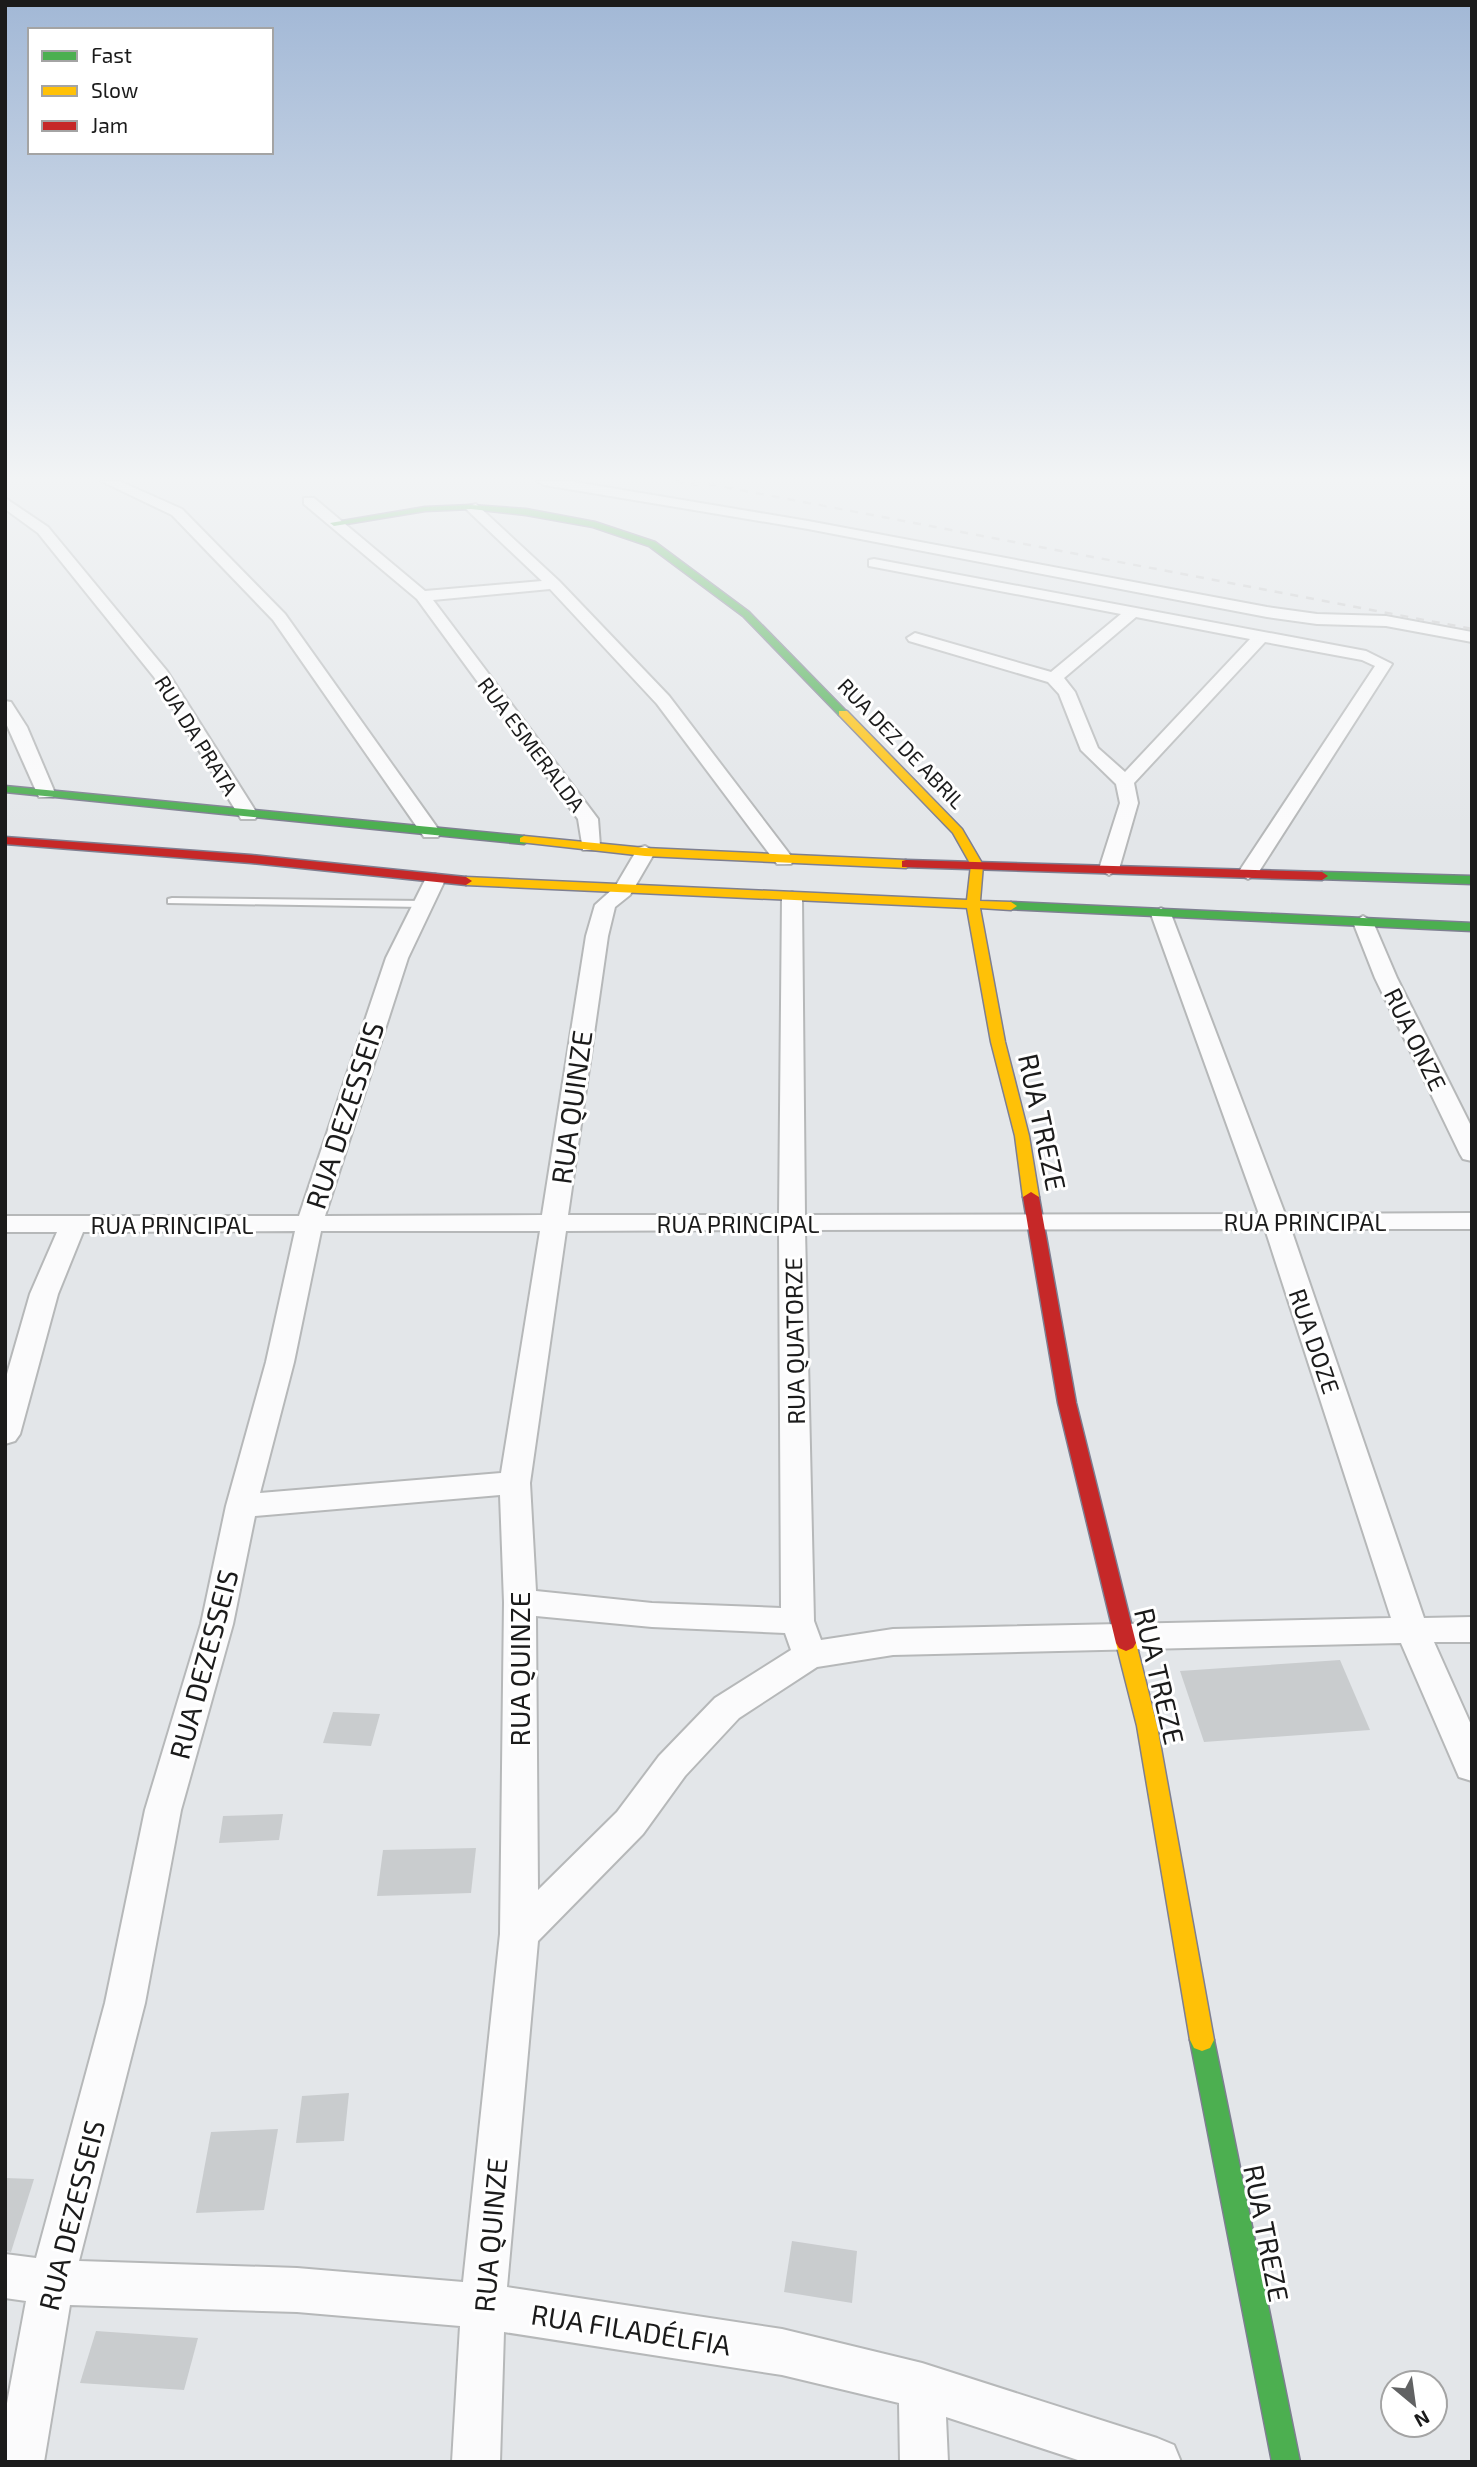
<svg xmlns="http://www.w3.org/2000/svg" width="1477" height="2467" viewBox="0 0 1477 2467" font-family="'Exo 2',sans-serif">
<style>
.building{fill:#c9ccce}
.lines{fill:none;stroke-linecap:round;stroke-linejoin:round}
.lane-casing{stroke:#b6b8b9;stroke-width:4}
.street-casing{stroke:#b6b8b9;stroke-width:4}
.fast-casing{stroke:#7e7f91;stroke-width:3}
.slow-casing{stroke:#7e7f91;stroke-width:3}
.jam-casing{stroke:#7e7f91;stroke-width:3}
.lane{fill:#fbfbfc;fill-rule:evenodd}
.street{fill:#fbfbfc;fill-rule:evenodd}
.fast{fill:#4caf50;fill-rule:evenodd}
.slow{fill:#ffc107;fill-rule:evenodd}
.jam{fill:#c62828;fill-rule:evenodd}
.rail{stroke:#c8c8c9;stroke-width:2.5;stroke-dasharray:8 8;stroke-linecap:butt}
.labels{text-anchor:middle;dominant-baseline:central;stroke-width:6;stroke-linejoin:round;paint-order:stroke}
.far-street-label{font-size:21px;fill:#1b1b1b;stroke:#fff}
.street-label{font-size:24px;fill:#1b1b1b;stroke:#fff}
.near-street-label{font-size:28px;fill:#1b1b1b;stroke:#fff}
</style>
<rect width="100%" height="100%" fill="#e3e6e9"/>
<g class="building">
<polygon points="1340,1660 1370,1730 1204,1742 1180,1671"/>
<polygon points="333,1712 380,1714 371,1746 323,1743"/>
<polygon points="283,1814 279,1840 219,1843 223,1816"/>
<polygon points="476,1848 471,1893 377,1896 383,1850"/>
<polygon points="349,2093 344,2141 296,2143 302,2096"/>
<polygon points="278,2129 264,2210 196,2213 211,2132"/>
<polygon points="5,2178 34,2179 11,2252 5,2251"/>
<polygon points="792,2241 857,2251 852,2303 784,2292"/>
<polygon points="96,2331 198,2338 184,2390 80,2383"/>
</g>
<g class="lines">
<defs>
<polygon id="lane" points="172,898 423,901 428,904 423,907 168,903 168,899"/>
<g id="street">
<polygon points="101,481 119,481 182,509 285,614 441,833 438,837 424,837 273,620 172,515"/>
<polygon points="537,481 569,481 808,521 1267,607 1317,614 1386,616 1472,632 1472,642 1386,626 1317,624 1267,617 808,529 544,485"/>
<polygon points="5,498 48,527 167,671 258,815 255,819 241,819 154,677 38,533 5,509"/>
<polygon points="304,498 314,498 425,591 542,581 464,507 476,504 559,581 669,696 791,856 794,860 791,864 777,864 657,704 550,589 433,600 598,819 600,846 597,850 583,850 578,819 417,599 304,504"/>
<path d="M874,559l492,92 26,13 -134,209 -10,6 -10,-6 137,-207 -13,-6 -97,-18 -131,141 4,20 -19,66 -10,6 -10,-6 21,-66 -4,-19 -35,-34 -22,-56 -11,-12 -139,-41 -2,-3 8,-5 136,39 70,-58 -252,-48v-6zM1136,617l114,22 -125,133 -27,-24 -23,-56 -11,-14z"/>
<polygon points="5,701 11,702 27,727 55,793 53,797 39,797 37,793 5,721"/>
<path d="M645,846l10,6 -25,43 -15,12 -7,29 -40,279h211l3,-317 10,-6 10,6 3,317 454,-1 -108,-300 10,-6 10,6 114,300 187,-1v16h-181l133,389 48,-1v25h-38l38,85v54l-13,-4 -58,-134 -508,12 -76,12 -78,51 -54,58 -42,58 -105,107 -31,346 275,42 140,34 235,75 17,7 7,17h-97l-138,-45 2,45h-48l-1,-59 -117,-28 -278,-43 -4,130h-48l8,-136 -163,-14 -227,-7 -26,157h-39v-48l21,-113 -21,-3v-44l31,4 69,-255 40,-193 56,-186 25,-118 40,-144 29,-131 -212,1 -25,62 -38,140 -5,7 -10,3v-63l25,-87 27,-62h-52v-16h294l87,-258 39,-78 10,-6 10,6 -37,78 -83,258 217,-1 44,-279 9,-31 20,-18 23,-39zM1265,1229l126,389 -498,11 -72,11 -7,-19 -9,-391zM779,1230l2,378 -129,-5 -116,-12 -6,-108 36,-252zM321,1231h219l-39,242 -241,20 34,-131zM500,1495l4,107 -4,332 -37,348 -166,-14 -218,-7 66,-258 36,-193 52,-186 22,-108zM536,1616l116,11 133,6 6,17 -76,48 -56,58 -42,56 -79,78z"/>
<polygon points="1363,916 1373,922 1397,978 1472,1128 1472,1161 1463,1159 1460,1154 1375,978 1353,922"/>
</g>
<g id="fast">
<polygon points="471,505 526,509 595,522 655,542 749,612 848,713 839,715 743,616 649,546 593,527 526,515 471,509 425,511 334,526 330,523 425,507"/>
<polygon points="5,786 524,836 530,840 524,844 5,792"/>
<polygon points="1322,872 1472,876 1472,884 1318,879 1318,873"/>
<polygon points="1011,902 1472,923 1472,931 1007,909 1005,906"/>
<polygon points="1202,2029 1210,2032 1214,2040 1300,2462 1272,2462 1190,2040 1194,2032"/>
</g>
<g id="slow">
<polygon points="839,711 847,711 962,829 983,865 980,901 1011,902 1017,906 1011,910 980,908 1005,1042 1029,1136 1039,1197 1036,1200 1026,1200 1023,1197 1015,1136 991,1042 967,908 466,885 460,881 466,877 967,900 971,865 953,833 839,715"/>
<polygon points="524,836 645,848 906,860 912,864 906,868 645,856 520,842 520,838"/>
<polygon points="1126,1635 1133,1638 1136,1643 1157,1726 1214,2040 1210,2048 1202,2051 1194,2048 1190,2040 1137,1726 1116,1643 1119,1638"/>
</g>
<g id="jam">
<polygon points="5,837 251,855 466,877 472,881 466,885 251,863 5,844"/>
<polygon points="906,860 1322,872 1328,876 1322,880 902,867 902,861"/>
<polygon points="1031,1192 1039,1197 1076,1403 1136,1643 1133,1648 1126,1651 1119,1648 1116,1643 1058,1403 1023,1197"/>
</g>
</defs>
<use href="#lane" class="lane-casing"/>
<use href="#street" class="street-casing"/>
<use href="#fast" class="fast-casing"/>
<use href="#slow" class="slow-casing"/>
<use href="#jam" class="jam-casing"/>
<use href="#lane" class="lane"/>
<use href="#street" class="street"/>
<use href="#fast" class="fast"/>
<use href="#slow" class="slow"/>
<use href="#jam" class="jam"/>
<g class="rail">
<polyline points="675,481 701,486"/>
<polyline points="693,481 1472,629"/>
</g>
</g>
<linearGradient id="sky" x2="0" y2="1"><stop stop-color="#a2b8d6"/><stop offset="0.58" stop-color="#f2f4f5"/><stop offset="1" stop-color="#f2f4f5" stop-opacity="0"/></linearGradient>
<rect width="1477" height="826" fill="url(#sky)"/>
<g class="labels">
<g class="far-street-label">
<text transform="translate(197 735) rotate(58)">RUA DA PRATA</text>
<text transform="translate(902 743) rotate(46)">RUA DEZ DE ABRIL</text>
<text transform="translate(532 744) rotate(53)">RUA ESMERALDA</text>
</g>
<g class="street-label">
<text transform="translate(1416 1039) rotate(64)">RUA ONZE</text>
<text x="1305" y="1221">RUA PRINCIPAL</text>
<text x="738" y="1223">RUA PRINCIPAL</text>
<text x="172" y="1224">RUA PRINCIPAL</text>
<text transform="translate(794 1341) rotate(-91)">RUA QUATORZE</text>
<text transform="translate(1315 1341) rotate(71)">RUA DOZE</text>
</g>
<g class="near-street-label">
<text transform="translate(571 1107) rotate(-82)">RUA QUINZE</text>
<text transform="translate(344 1115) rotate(-72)">RUA DEZESSEIS</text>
<text transform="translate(1043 1122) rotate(78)">RUA TREZE</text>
<text transform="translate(203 1664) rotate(-75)">RUA DEZESSEIS</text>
<text transform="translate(519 1669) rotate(-90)">RUA QUINZE</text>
<text transform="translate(1160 1676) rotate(77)">RUA TREZE</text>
<text transform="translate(71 2215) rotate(-76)">RUA DEZESSEIS</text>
<text transform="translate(1267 2233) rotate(79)">RUA TREZE</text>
<text transform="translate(490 2235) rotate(-85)">RUA QUINZE</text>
<text transform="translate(631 2329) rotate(9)">RUA FILADÉLFIA</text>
</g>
</g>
<rect width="1477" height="2467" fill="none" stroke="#1b1b1b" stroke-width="14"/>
<rect x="28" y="28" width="245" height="126" fill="#ffffff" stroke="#a4a4a4" stroke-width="2"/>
<rect x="42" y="51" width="35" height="10" fill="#4caf50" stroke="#a4a4a4" stroke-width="2"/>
<text x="91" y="63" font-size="21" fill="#1b1b1b">Fast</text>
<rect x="42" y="86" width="35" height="10" fill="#ffc107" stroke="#a4a4a4" stroke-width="2"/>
<text x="91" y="98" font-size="21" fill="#1b1b1b">Slow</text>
<rect x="42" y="121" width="35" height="10" fill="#c62828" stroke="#a4a4a4" stroke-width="2"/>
<text x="91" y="133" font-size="21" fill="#1b1b1b">Jam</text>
<g transform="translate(1414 2404) rotate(151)"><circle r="33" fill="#ffffff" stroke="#a4a4a4" stroke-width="2"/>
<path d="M0-5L12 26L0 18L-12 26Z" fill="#616263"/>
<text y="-10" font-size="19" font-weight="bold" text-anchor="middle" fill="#1b1b1b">N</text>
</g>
</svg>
